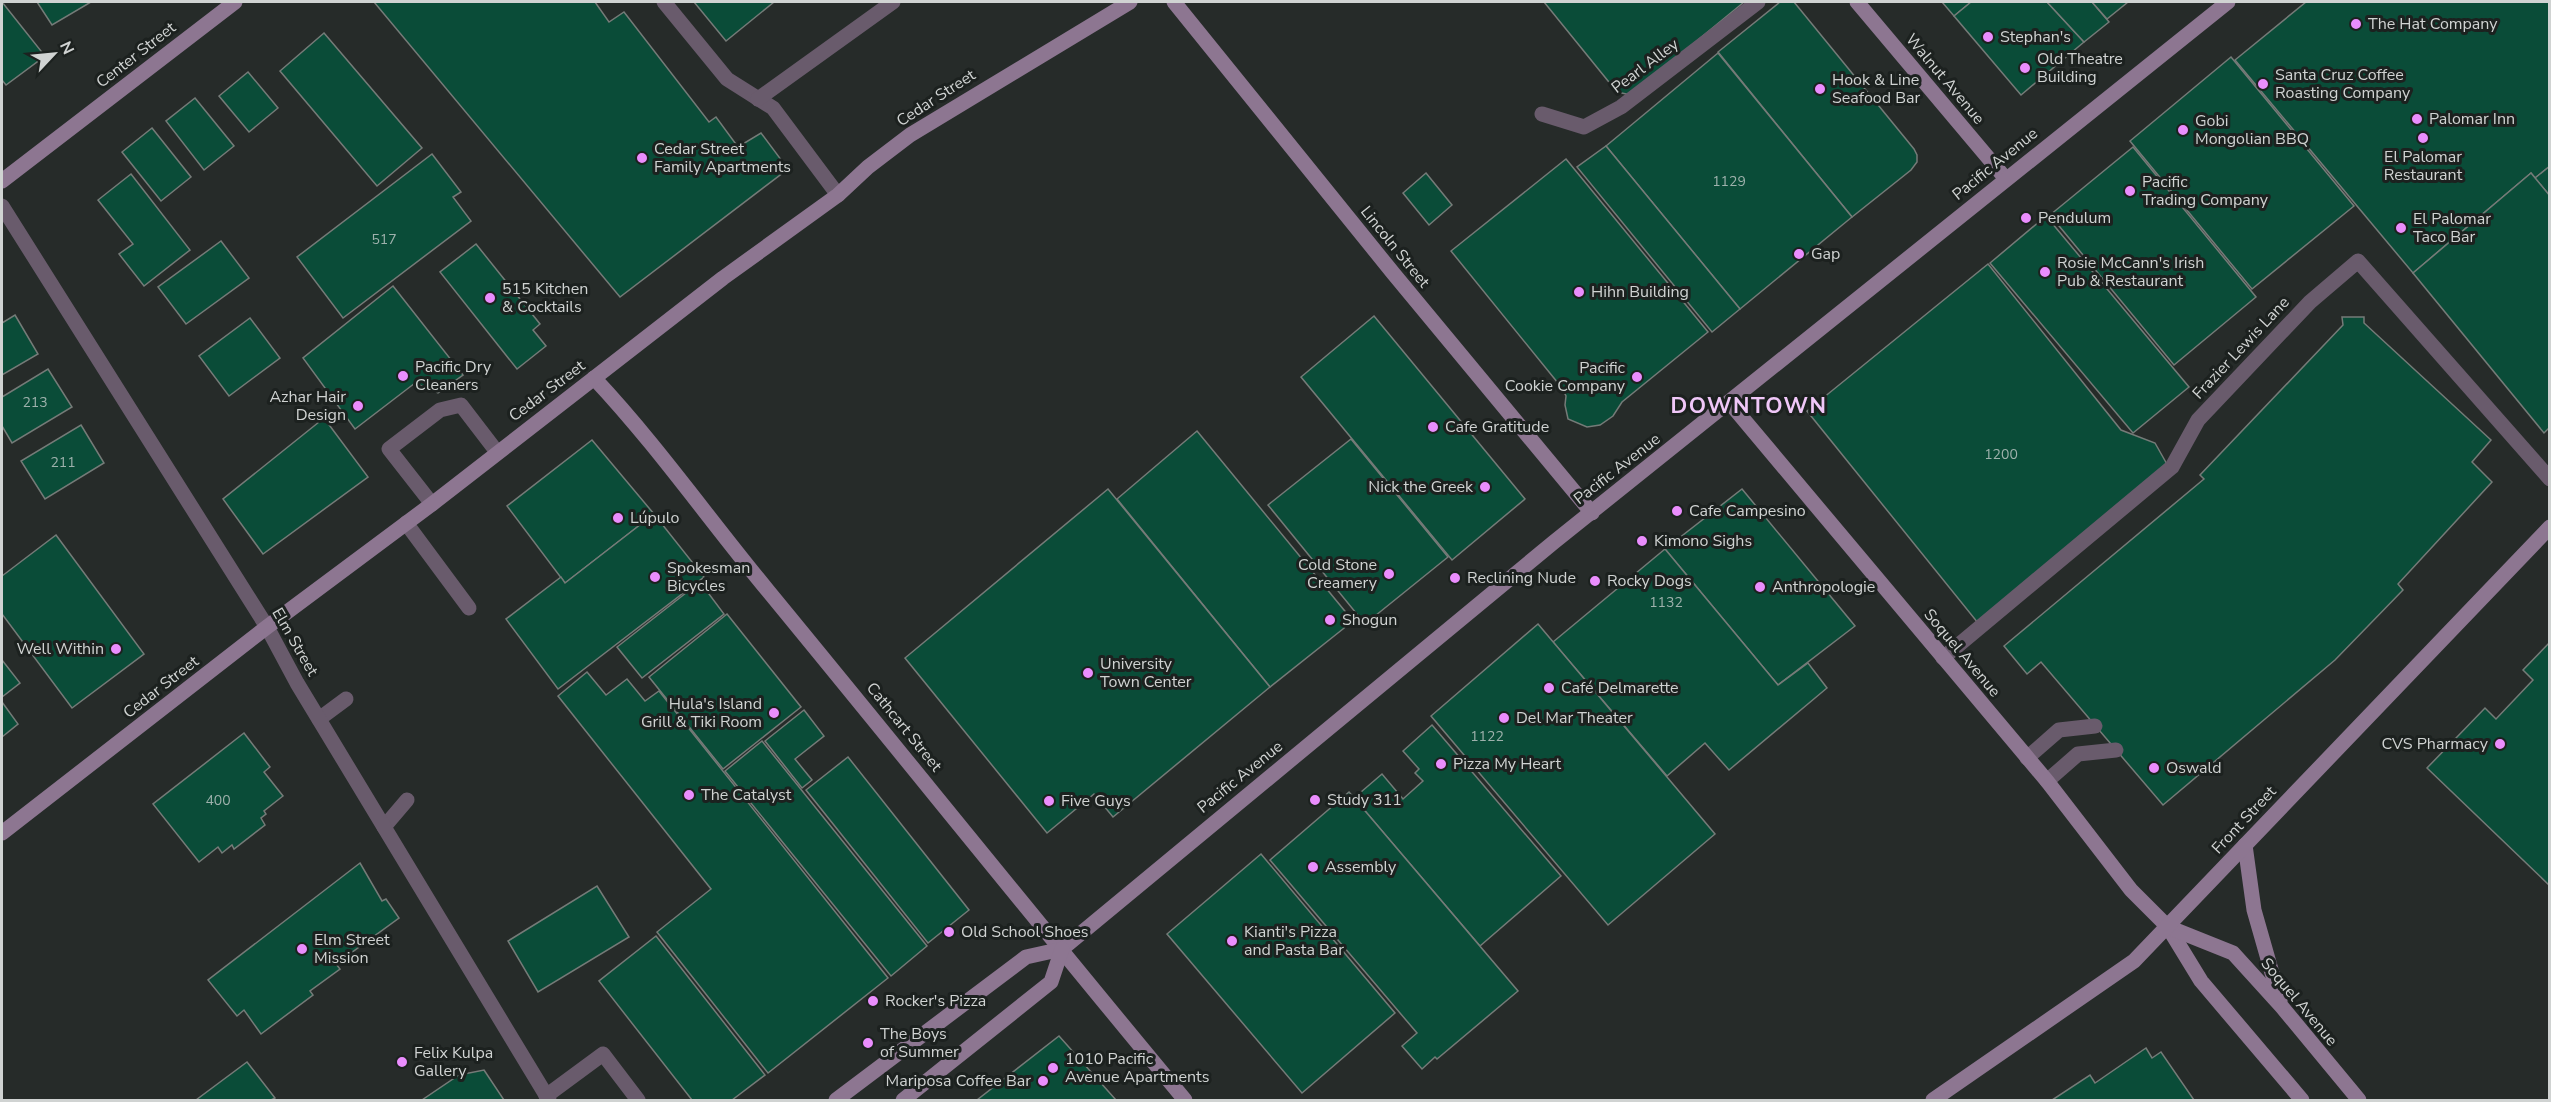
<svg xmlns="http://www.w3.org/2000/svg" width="2551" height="1102" viewBox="0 0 2551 1102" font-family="'Nunito Sans',sans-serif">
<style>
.building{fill:#0a4c38;stroke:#757b78;stroke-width:1.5}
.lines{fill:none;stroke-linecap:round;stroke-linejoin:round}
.lane{stroke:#695b6c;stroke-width:15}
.street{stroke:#695b6c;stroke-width:15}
.secondary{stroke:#8d7691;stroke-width:15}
.poi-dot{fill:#ea8dfd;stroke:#1c211f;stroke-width:2}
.labels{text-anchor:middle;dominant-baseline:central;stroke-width:6;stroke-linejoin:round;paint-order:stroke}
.number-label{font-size:14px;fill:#9eb1ac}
.poi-label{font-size:16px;fill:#d0d3d2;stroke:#1c211f;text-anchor:start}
.street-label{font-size:16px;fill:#d0d3d2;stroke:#1c211f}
.district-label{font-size:22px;font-weight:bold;letter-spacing:1.5px;fill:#f0c7f8;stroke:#1c211f}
</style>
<rect width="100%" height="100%" fill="#262b29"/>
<g class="building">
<polygon points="2,2 45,56 6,85 2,80"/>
<polygon points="37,2 91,2 52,25"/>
<polygon points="374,2 595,2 609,22 624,12 709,122 716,117 738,147 761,133 788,169 620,297"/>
<polygon points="694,2 774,2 726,41"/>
<polygon points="1544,2 1744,2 1631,95 1617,92"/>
<polygon points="1780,2 1794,2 1914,149 1917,155 1917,162 1911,170 1852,217 1718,52"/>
<polygon points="1942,2 1971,2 1954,16"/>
<polygon points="1971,2 2047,2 2084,42 2021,95 1954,16"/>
<polygon points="2047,2 2092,2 2109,22 2084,42"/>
<polygon points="2092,2 2128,2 2107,19"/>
<polygon points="2306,2 2550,2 2550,166 2535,178 2531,173 2413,273 2235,60"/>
<polygon points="324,33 422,148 377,186 280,71"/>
<polygon points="1718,53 1852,217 1740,309 1606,146"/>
<polygon points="2231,57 2354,206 2252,289 2130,141"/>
<polygon points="248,72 278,108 249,132 219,96"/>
<polygon points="195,98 234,146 204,170 166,121"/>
<polygon points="152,128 191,177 161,201 122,152"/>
<polygon points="1606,146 1740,309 1712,332 1577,167"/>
<polygon points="2133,147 2256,297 2174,365 2050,215"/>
<polygon points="432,154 461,192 453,197 471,221 343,318 297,257"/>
<polygon points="1566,159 1708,332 1622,402 1613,416 1600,425 1587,427 1568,419 1565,405 1566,396 1562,388 1451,251"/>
<polygon points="2550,166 2550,196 2535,178"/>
<polygon points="1426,173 1452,205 1429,225 1403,193"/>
<polygon points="2531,173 2550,196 2550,427 2544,433 2413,273"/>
<polygon points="131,174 190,250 144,286 119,254 133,244 98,200"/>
<polygon points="2046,216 2189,387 2133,433 1990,263"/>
<polygon points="221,241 249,278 186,324 158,287"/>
<polygon points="476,244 540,324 533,330 546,346 517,369 440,272"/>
<polygon points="1988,264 2121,430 2155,443 2168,466 1978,623 1807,411"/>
<polygon points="393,286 463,375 438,393 415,383 355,429 303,358"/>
<polygon points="15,315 38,354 2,375 2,323"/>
<polygon points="1374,316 1525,499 1452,560 1301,377"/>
<polygon points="2342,317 2364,317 2364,323 2491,440 2472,462 2492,482 2398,584 2403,590 2335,660 2163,805 2041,662 2027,674 2004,646 2204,479 2200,475 2343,325"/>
<polygon points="250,318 280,358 229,396 199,356"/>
<polygon points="48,369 72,407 12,443 2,426 2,397"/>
<polygon points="324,418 368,477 263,554 223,499"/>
<polygon points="81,425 104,463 45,499 21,461"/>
<polygon points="1197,431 1353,621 1270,687 1117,499"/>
<polygon points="1351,439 1448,557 1365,624 1268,505"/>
<polygon points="592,440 654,514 565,583 507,506"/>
<polygon points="1108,489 1270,687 1113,817 1094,794 1047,833 905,658"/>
<polygon points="1742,489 1855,626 1778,685 1665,549"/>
<polygon points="654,514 704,577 558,689 506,619 561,577 565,583"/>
<polygon points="56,535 144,654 72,708 2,614 2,576"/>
<polygon points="1665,549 1778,685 1808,663 1827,688 1729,770 1705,743 1667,776 1553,642"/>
<polygon points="700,582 724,614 642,678 617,647"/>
<polygon points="727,614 801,707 723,769 649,677"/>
<polygon points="1538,624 1715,834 1608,925 1431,716"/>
<polygon points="2550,642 2550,886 2427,768 2485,708 2496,719 2533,680 2523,670"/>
<polygon points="2,660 20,683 2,697"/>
<polygon points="587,672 606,695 627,679 645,701 659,691 888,978 768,1073 657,932 711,889 558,696"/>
<polygon points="2,702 18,724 2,737"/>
<polygon points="804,710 824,736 795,759 812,780 802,788 765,741"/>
<polygon points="1432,725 1561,876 1480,946 1354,798 1382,774 1403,799 1423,781 1415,773 1419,769 1403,751"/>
<polygon points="244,733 270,767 264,772 283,796 264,811 266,814 261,818 265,825 234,849 232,845 222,853 218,847 199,862 153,804"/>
<polygon points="762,741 927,946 891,976 725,771"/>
<polygon points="848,757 969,910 928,943 806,790"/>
<polygon points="1349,792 1518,991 1437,1059 1435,1057 1422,1069 1402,1046 1417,1033 1270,860"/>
<polygon points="1261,854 1395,1013 1302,1093 1167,934"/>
<polygon points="360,863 382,901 386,899 399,918 336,964 340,969 310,991 313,995 261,1034 244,1010 237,1016 208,980"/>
<polygon points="597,886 629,937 538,992 508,941"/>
<polygon points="656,936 765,1075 732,1100 692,1100 599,981"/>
<polygon points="1059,1036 1116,1100 977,1100"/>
<polygon points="2146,1048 2152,1058 2161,1052 2194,1100 2052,1100 2090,1075 2095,1083"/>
<polygon points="247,1062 275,1098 271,1100 196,1100"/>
<polygon points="484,1070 504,1100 422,1100 459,1075"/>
</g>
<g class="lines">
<g class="lane">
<polyline points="664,2 727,79 773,108 838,195"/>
<polyline points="758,99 893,2"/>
<polyline points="1542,114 1584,127 1621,107 1758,2"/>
<polyline points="432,504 389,449 440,410 461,405 497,452"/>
<polyline points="406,523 469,608"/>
<polyline points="1943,658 2172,467 2198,420 2310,302 2358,261 2550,479"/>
<polyline points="319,719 346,699"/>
<polyline points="2027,758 2059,730 2095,726"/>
<polyline points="2047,781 2078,754 2116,750"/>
<polyline points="384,827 407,800"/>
<polyline points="546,1096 603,1054 638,1100"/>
</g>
<polyline class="street" points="2,206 267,627 297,683 549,1100"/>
<g class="secondary">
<polyline points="1174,2 1393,273 1592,513"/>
<polyline points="1857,2 2006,179"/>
<polyline points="2,181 235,2"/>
<path d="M594,378c63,67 116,143 175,214 139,169 276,340 416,508"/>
<polyline points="1729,402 2047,781 2131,890 2168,927 2201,981 2302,1100"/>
<polyline points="2,833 267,627 432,504 723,278 838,195 868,167 910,135 1130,2"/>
<polyline points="2245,845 2254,910 2280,1001"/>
<polyline points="2168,927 2233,953 2282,1007 2359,1100"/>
<polyline points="836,1100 1026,957 1062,949 1554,542 2228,2"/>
<polyline points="903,1100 1051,982 1062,949"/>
<polyline points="1933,1100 2134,961 2550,527"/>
</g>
</g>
<g class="poi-dot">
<circle cx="2356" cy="24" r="6"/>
<circle cx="1988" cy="37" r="6"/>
<circle cx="2025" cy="68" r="6"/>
<circle cx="2263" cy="84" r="6"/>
<circle cx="1820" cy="89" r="6"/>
<circle cx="2417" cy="119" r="6"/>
<circle cx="2183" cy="130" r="6"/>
<circle cx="2423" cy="138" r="6"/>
<circle cx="642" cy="158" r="6"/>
<circle cx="2130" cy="191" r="6"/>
<circle cx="2026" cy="218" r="6"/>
<circle cx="2401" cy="228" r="6"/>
<circle cx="1799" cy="254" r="6"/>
<circle cx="2045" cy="272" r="6"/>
<circle cx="1579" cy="292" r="6"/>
<circle cx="490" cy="298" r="6"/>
<circle cx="403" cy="376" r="6"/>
<circle cx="1637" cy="377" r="6"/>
<circle cx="358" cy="406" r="6"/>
<circle cx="1433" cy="427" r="6"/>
<circle cx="1485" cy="487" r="6"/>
<circle cx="1677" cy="511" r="6"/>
<circle cx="618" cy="518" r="6"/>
<circle cx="1642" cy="541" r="6"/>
<circle cx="1389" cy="574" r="6"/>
<circle cx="655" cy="577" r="6"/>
<circle cx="1455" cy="578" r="6"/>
<circle cx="1595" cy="581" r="6"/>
<circle cx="1760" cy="587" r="6"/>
<circle cx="1330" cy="620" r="6"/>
<circle cx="116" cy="649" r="6"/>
<circle cx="1088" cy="673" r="6"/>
<circle cx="1549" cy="688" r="6"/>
<circle cx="774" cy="713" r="6"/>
<circle cx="1504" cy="718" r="6"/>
<circle cx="2500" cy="744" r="6"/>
<circle cx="1441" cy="764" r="6"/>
<circle cx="2154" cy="768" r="6"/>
<circle cx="689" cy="795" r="6"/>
<circle cx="1315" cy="800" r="6"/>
<circle cx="1049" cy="801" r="6"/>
<circle cx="1313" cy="867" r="6"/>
<circle cx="949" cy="932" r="6"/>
<circle cx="1232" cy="941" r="6"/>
<circle cx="302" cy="949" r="6"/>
<circle cx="873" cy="1001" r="6"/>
<circle cx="868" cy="1043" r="6"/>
<circle cx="402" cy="1062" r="6"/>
<circle cx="1053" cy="1068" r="6"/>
<circle cx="1043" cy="1081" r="6"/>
</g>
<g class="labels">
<g class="number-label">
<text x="1729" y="181">1129</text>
<text x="384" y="239">517</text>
<text x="35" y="402">213</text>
<text x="2001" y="454">1200</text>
<text x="63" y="462">211</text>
<text x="1666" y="602">1132</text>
<text x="1487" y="736">1122</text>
<text x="218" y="800">400</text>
</g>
<g class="poi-label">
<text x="2368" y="24">The Hat Company</text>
<text x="2000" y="37">Stephan's</text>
<text x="2037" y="59">Old Theatre<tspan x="2037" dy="18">Building</tspan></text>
<text x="2275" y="75">Santa Cruz Coffee<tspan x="2275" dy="18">Roasting Company</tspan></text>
<text x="1832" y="80">Hook &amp; Line<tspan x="1832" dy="18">Seafood Bar</tspan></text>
<text x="2429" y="119">Palomar Inn</text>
<text x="2195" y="121">Gobi<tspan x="2195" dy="18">Mongolian BBQ</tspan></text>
<text x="654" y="149">Cedar Street<tspan x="654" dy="18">Family Apartments</tspan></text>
<text x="2423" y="157" text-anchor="middle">El Palomar<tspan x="2423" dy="18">Restaurant</tspan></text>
<text x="2142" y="182">Pacific<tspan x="2142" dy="18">Trading Company</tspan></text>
<text x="2038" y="218">Pendulum</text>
<text x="2413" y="219">El Palomar<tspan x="2413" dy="18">Taco Bar</tspan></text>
<text x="1811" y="254">Gap</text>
<text x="2057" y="263">Rosie McCann's Irish<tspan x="2057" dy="18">Pub &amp; Restaurant</tspan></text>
<text x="502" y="289">515 Kitchen<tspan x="502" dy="18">&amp; Cocktails</tspan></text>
<text x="1591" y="292">Hihn Building</text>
<text x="415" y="367">Pacific Dry<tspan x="415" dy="18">Cleaners</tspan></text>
<text x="1625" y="368" text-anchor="end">Pacific<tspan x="1625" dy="18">Cookie Company</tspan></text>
<text x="346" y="397" text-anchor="end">Azhar Hair<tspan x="346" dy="18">Design</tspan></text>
<text x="1445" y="427">Cafe Gratitude</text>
<text x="1473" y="487" text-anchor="end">Nick the Greek</text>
<text x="1689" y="511">Cafe Campesino</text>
<text x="630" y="518">Lúpulo</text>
<text x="1654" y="541">Kimono Sighs</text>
<text x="1377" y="565" text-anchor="end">Cold Stone<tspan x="1377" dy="18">Creamery</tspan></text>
<text x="667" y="568">Spokesman<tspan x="667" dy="18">Bicycles</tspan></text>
<text x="1467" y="578">Reclining Nude</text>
<text x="1607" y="581">Rocky Dogs</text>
<text x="1772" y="587">Anthropologie</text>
<text x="1342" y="620">Shogun</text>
<text x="104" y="649" text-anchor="end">Well Within</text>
<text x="1100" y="664">University<tspan x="1100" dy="18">Town Center</tspan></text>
<text x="1561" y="688">Café Delmarette</text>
<text x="762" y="704" text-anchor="end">Hula's Island<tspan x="762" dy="18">Grill &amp; Tiki Room</tspan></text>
<text x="1516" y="718">Del Mar Theater</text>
<text x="2488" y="744" text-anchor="end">CVS Pharmacy</text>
<text x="1453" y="764">Pizza My Heart</text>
<text x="2166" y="768">Oswald</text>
<text x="701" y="795">The Catalyst</text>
<text x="1327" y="800">Study 311</text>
<text x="1061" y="801">Five Guys</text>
<text x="1325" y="867">Assembly</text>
<text x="961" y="932">Old School Shoes</text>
<text x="1244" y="932">Kianti's Pizza<tspan x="1244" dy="18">and Pasta Bar</tspan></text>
<text x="314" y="940">Elm Street<tspan x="314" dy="18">Mission</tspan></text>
<text x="885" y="1001">Rocker's Pizza</text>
<text x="880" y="1034">The Boys<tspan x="880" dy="18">of Summer</tspan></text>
<text x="414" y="1053">Felix Kulpa<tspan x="414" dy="18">Gallery</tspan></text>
<text x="1065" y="1059">1010 Pacific<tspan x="1065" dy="18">Avenue Apartments</tspan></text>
<text x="1031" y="1081" text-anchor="end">Mariposa Coffee Bar</text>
</g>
<g class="street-label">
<text transform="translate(136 55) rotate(-38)">Center Street</text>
<text transform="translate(1645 66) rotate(-37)">Pearl Alley</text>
<text transform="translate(1945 79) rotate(50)">Walnut Avenue</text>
<text transform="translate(936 98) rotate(-33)">Cedar Street</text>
<text transform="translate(1995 164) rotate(-39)">Pacific Avenue</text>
<text transform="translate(1395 247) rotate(51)">Lincoln Street</text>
<text transform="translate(2241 348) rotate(-47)">Frazier Lewis Lane</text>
<text transform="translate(547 391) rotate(-37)">Cedar Street</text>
<text transform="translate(1617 469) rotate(-38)">Pacific Avenue</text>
<text transform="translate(295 642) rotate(60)">Elm Street</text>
<text transform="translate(1962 653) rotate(50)">Soquel Avenue</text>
<text transform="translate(161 687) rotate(-38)">Cedar Street</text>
<text transform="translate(904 727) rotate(51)">Cathcart Street</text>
<text transform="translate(1240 777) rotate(-39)">Pacific Avenue</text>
<text transform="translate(2244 820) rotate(-47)">Front Street</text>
<text transform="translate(2299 1002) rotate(50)">Soquel Avenue</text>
</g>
<g class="district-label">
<text x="1749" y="406">DOWNTOWN</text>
</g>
</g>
<rect width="2551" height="1102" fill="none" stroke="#d0d3d2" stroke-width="6"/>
<g transform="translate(54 54) rotate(64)" stroke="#1c211f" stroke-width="4.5" paint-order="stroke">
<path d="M0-4.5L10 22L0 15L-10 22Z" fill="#d0d3d2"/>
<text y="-9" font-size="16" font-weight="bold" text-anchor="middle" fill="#d0d3d2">N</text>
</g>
</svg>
